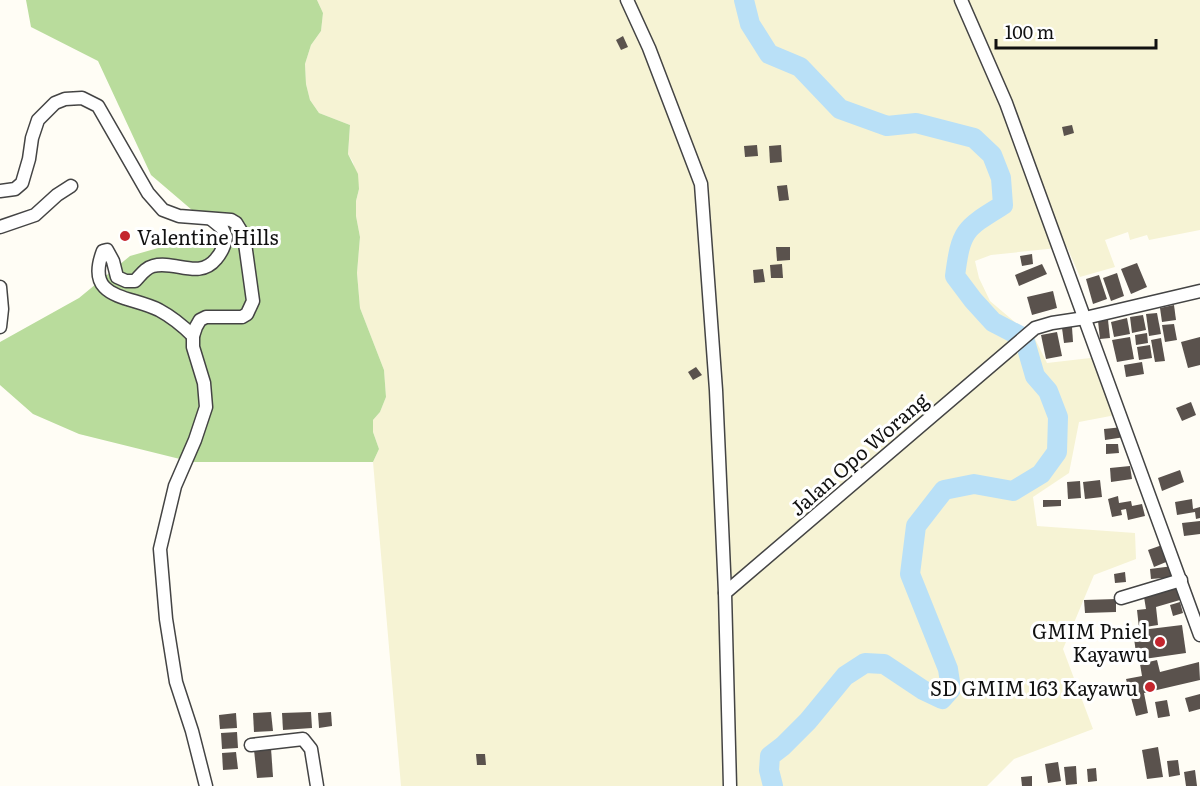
<svg xmlns="http://www.w3.org/2000/svg" width="1200" height="786" viewBox="0 0 1200 786" font-family="Literata,serif">
<style>
.farmland{fill:#f6f3d4}
.forest{fill:#b9dc9c}
.lines{fill:none;stroke-linecap:round;stroke-linejoin:round}
.river{stroke:#b9e0f7;stroke-width:20}
.building{fill:#5a524d}
.minor-casing{stroke:#444;stroke-width:15}
.minor{stroke:#fff;stroke-width:12}
.poi-dot{fill:#c4262e;stroke:#fff;stroke-width:2}
.labels{text-anchor:middle;dominant-baseline:central;stroke-width:6;stroke-linejoin:round;paint-order:stroke}
.poi-label{font-size:20px;fill:#111;stroke:#fff;text-anchor:end}
.street-label{font-size:20px;fill:#111;stroke:#fff}
</style>
<rect width="100%" height="100%" fill="#fffdf5"/>
<polygon class="farmland" points="317,0 1200,0 1200,230 1149,240 1147,235 1130,240 1128,232 1105,240 1115,267 1080,277 1067,247 991,255 975,261 979,278 990,301 1035,339 1047,363 1099,357 1121,414 1079,422 1069,473 1033,497 1037,526 1135,533 1136,559 1094,575 1063,649 1093,729 1014,759 987,786 401,786 373,462 379,449 373,432 373,420 380,412 386,397 384,370 360,308 357,273 360,237 356,216 356,201 359,189 353,162 348,154 350,125 319,113 310,100 306,84 305,64 311,45 321,31 323,13"/>
<polygon class="forest" points="26,0 317,0 323,13 321,31 311,45 305,64 306,84 310,100 319,113 350,125 348,154 358,174 359,189 356,201 356,216 360,237 357,273 360,308 384,370 386,397 380,412 373,420 373,432 379,449 373,462 192,462 79,434 33,414 0,385 0,342 79,298 130,256 246,223 199,216 151,175 98,61 31,27"/>
<g class="lines">
<path class="river" d="M744,0l6,24 19,30 31,13 40,42 47,17 29,-3 58,15 18,17 9,23 2,27c-39,24 -42,25 -48,71l18,24 20,22 31,16 11,38 13,15 10,26 -1,35 -16,22 -28,17 -39,-7 -30,6 -28,36 -6,48 38,95 3,20 -9,10 -19,-9 -39,-26 -19,-1 -20,13 -37,45 -25,25 -13,10 -1,14 4,16"/>
</g>
<g class="building">
<polygon points="623,36 628,47 621,50 616,40"/>
<polygon points="1072,125 1074,133 1064,136 1062,127"/>
<polygon points="757,145 758,156 745,157 744,146"/>
<polygon points="781,145 782,162 770,163 769,146"/>
<polygon points="787,185 789,200 779,201 777,186"/>
<polygon points="776,247 790,247 790,260 777,261"/>
<polygon points="1032,254 1033,264 1022,266 1020,256"/>
<polygon points="1137,263 1147,287 1131,294 1121,269"/>
<polygon points="782,264 783,278 771,278 770,265"/>
<polygon points="1042,264 1047,274 1019,286 1015,275"/>
<polygon points="763,269 765,282 754,283 753,270"/>
<polygon points="1117,273 1124,296 1111,301 1103,278"/>
<polygon points="1099,275 1107,299 1093,304 1086,279"/>
<polygon points="1053,291 1057,308 1032,315 1027,297"/>
<polygon points="1174,305 1176,320 1162,322 1160,308"/>
<polygon points="1157,313 1161,334 1149,336 1146,314"/>
<polygon points="1143,315 1146,330 1132,333 1130,317"/>
<polygon points="1127,318 1130,334 1114,337 1111,322"/>
<polygon points="1108,320 1110,338 1100,339 1098,321"/>
<polygon points="1174,324 1177,340 1165,342 1162,325"/>
<polygon points="1072,327 1073,342 1064,343 1062,328"/>
<polygon points="1057,332 1062,356 1046,359 1041,335"/>
<polygon points="1147,333 1148,343 1136,345 1135,335"/>
<polygon points="1130,337 1134,359 1117,362 1112,340"/>
<polygon points="1200,337 1200,365 1188,368 1181,342"/>
<polygon points="1161,338 1165,361 1155,362 1151,340"/>
<polygon points="1150,345 1152,358 1139,360 1137,347"/>
<polygon points="1142,362 1144,374 1126,377 1124,365"/>
<polygon points="696,367 702,375 693,380 688,372"/>
<polygon points="1191,402 1196,415 1182,421 1176,408"/>
<polygon points="1123,427 1125,437 1105,440 1104,429"/>
<polygon points="1106,444 1118,444 1119,453 1106,454"/>
<polygon points="1130,466 1132,479 1111,482 1110,468"/>
<polygon points="1180,470 1184,482 1162,491 1158,478"/>
<polygon points="1100,480 1102,497 1085,499 1083,482"/>
<polygon points="1080,481 1081,498 1068,499 1067,482"/>
<polygon points="1118,496 1119,503 1131,501 1132,506 1142,504 1145,516 1128,520 1126,509 1121,510 1122,515 1112,517 1108,499"/>
<polygon points="1192,499 1193,509 1200,507 1200,518 1196,519 1195,512 1177,515 1175,502"/>
<polygon points="1043,500 1061,500 1061,506 1043,507"/>
<polygon points="1200,521 1200,534 1184,536 1182,523"/>
<polygon points="1165,544 1171,560 1154,567 1148,550"/>
<polygon points="1173,566 1175,577 1151,579 1150,569"/>
<polygon points="1125,572 1126,582 1115,583 1114,574"/>
<polygon points="1175,585 1180,600 1156,607 1158,625 1139,628 1137,610 1146,609 1144,597"/>
<polygon points="1116,599 1116,612 1085,613 1084,600"/>
<polygon points="1180,602 1183,613 1173,616 1170,605"/>
<polygon points="1182,625 1186,653 1137,660 1133,631"/>
<polygon points="1157,660 1160,672 1199,662 1200,680 1144,693 1148,713 1136,716 1126,679 1142,676 1140,664"/>
<polygon points="1200,694 1200,709 1189,712 1185,698"/>
<polygon points="1167,700 1170,716 1158,718 1155,702"/>
<polygon points="271,712 273,731 254,732 253,713"/>
<polygon points="311,712 312,728 283,730 282,713"/>
<polygon points="331,712 332,726 319,728 318,713"/>
<polygon points="236,713 237,728 220,729 219,715"/>
<polygon points="237,732 238,748 222,749 221,733"/>
<polygon points="1158,747 1163,777 1147,779 1142,750"/>
<polygon points="271,748 273,777 257,778 254,750"/>
<polygon points="236,752 238,769 223,770 222,753"/>
<polygon points="476,754 485,754 486,765 477,765"/>
<polygon points="1178,760 1180,775 1169,777 1167,761"/>
<polygon points="1058,762 1061,781 1048,783 1045,764"/>
<polygon points="1076,766 1077,784 1066,785 1064,767"/>
<polygon points="1096,768 1097,781 1088,782 1087,769"/>
<polygon points="1195,770 1197,786 1186,786 1184,772"/>
<polygon points="1032,776 1032,786 1022,786 1021,777"/>
</g>
<g class="lines">
<defs>
<g id="minor">
<polyline points="627,0 649,48 701,184 716,390 725,593"/>
<polyline points="961,0 1006,103 1200,635"/>
<polyline points="0,191 15,189 22,183 29,159 32,138 38,120 55,103 65,99 82,98 98,106 148,193 163,210 179,216 231,220 236,223 244,236 253,301 247,314 242,317 206,317 200,320 196,327 193,336 193,347 204,383 206,407 195,440 175,486 160,549 166,619 176,682 192,731 206,786"/>
<polyline points="0,227 35,215 57,195 71,186"/>
<polyline points="0,287 2,309 0,327"/>
<path d="M193,336c-10,-10 -21,-19 -34,-26 -30,-15 -75,-10 -56,-59l4,-1 6,11 4,16 9,4h9c6,-6 10,-13 18,-15 22,-6 46,14 63,-7 6,-7 9,-14 10,-22l-4,-9 -11,-9"/>
<polyline points="1121,598 1181,580"/>
<polyline points="251,745 303,739 311,749 317,786"/>
<polyline points="730,786 725,593 1035,328 1052,323 1085,318 1200,291"/>
</g>
</defs>
<use href="#minor" class="minor-casing"/>
<use href="#minor" class="minor"/>
</g>
<g class="poi-dot">
<circle cx="125" cy="236" r="6"/>
<circle cx="1160" cy="642" r="6"/>
<circle cx="1150" cy="687" r="6"/>
</g>
<g class="labels">
<g class="poi-label">
<text x="137" y="236" text-anchor="start">Valentine Hills</text>
<text x="1148" y="630">GMIM Pniel<tspan x="1148" dy="23">Kayawu</tspan></text>
<text x="1138" y="687">SD GMIM 163 Kayawu</text>
</g>
<g class="street-label">
<text transform="translate(858 453) rotate(-41)">Jalan Opo Worang</text>
</g>
</g>
<path d="M996 39v9h160v-9" fill="none" stroke="#111111" stroke-width="3"/>
<text x="1005" y="39" font-size="18" fill="#111111" stroke="#ffffff" stroke-width="4.5" paint-order="stroke">100 m</text>
</svg>
